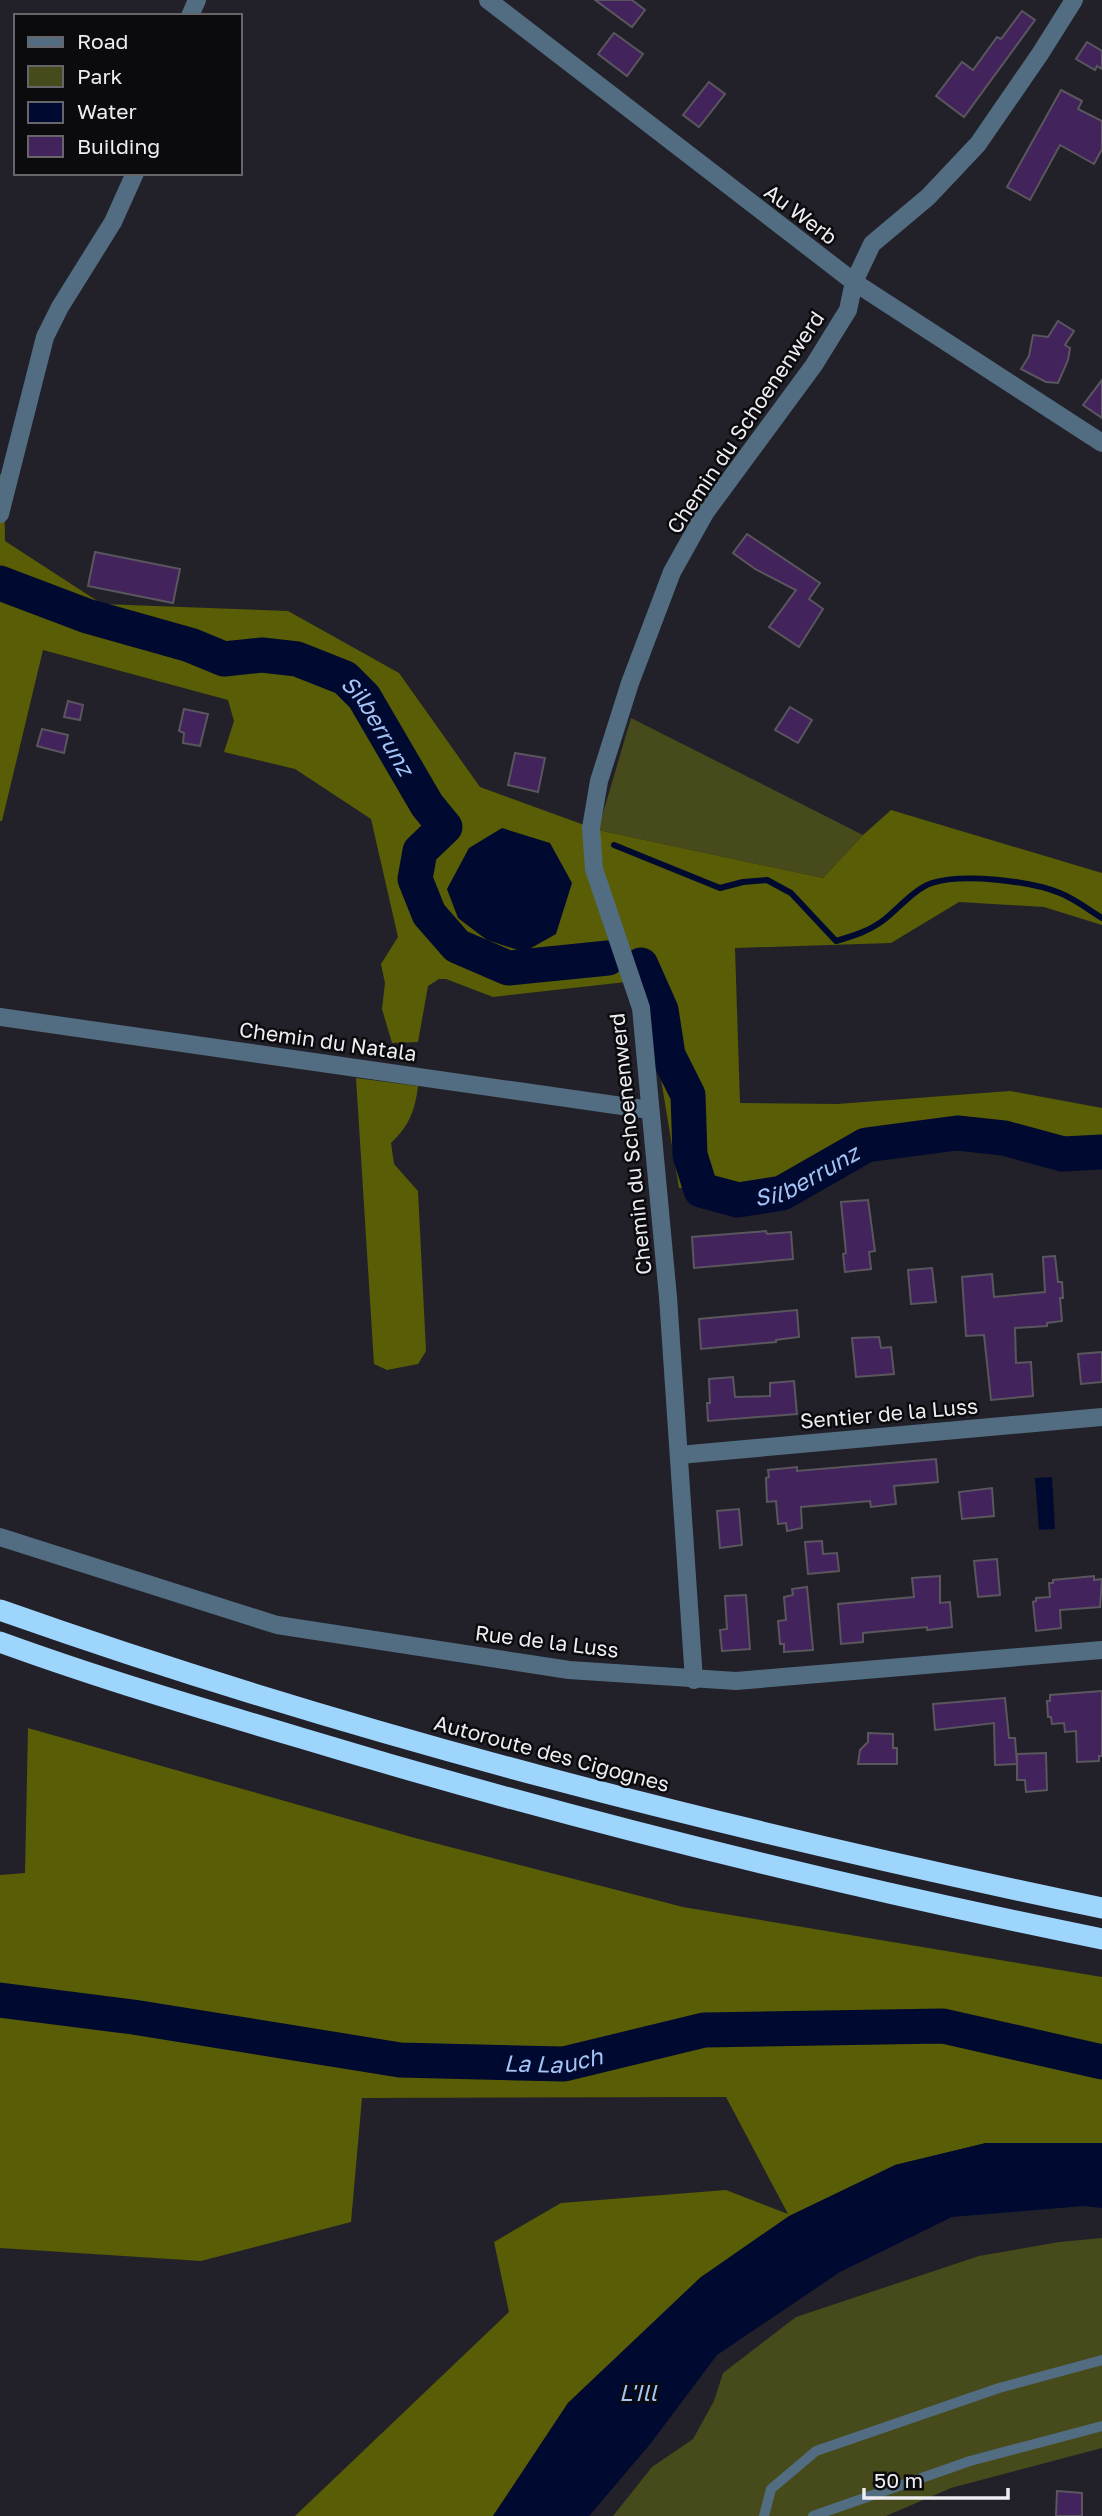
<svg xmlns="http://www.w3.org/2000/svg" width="1102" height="2516" viewBox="0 0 1102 2516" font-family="'Golos Text',sans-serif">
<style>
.green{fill:#474a1a}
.forest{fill:#595d05}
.water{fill:#00092f}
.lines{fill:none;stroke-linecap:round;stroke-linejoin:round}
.stream{stroke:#00092f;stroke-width:6}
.river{stroke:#00092f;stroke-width:35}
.building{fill:#42235b;stroke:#5a565e;stroke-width:2}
.lane{stroke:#526d81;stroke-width:10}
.street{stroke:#526d81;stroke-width:18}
.highway{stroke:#9ed5fd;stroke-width:21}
.labels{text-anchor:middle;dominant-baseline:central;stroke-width:5;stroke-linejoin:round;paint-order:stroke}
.street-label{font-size:21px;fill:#eeedf3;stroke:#0b0b0e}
.water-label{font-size:23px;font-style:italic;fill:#a4c4f5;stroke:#0b0b0e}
</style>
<rect width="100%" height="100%" fill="#222129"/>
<g class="green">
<polygon points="631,718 863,835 823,878 598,830"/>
<polygon points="1102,2238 1102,2448 951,2488 886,2516 613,2516 652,2467 693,2439 714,2401 723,2373 796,2317 979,2256 1059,2242"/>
</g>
<g class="forest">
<polygon points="0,474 4,476 5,541 102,604 288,611 399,673 480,787 598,830 823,878 863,835 891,810 1102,873 1102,925 1044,907 959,902 891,943 735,948 740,1103 837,1104 1010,1091 1102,1108 1102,1154 1061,1156 898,1128 809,1180 679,1188 657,1055 635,981 493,997 446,979 439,979 428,986 418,1042 392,1043 382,1009 385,983 381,964 398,937 371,819 295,769 224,752 234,721 228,700 43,650 2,821 0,821"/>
<path d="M356,1078l62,8c-3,25 -9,40 -27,57l3,21 24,27 8,160 -8,13 -31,6 -13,-6z"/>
<polygon points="28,1728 415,1838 683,1907 1102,1977 1102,2143 986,2143 895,2165 701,2277 568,2403 493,2516 295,2516 509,2312 494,2242 561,2203 726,2190 788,2214 726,2097 362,2098 351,2222 201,2261 0,2248 0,1875 25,1873"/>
</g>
<g class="water">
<polygon points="502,828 550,843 572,883 556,934 524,952 487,940 458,918 447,889 469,848"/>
<polygon points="1052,1477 1055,1529 1039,1530 1035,1478"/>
<polygon points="986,2143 1102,2143 1102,2208 1083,2206 952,2217 840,2272 717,2355 651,2443 589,2516 493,2516 568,2403 701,2277 789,2216 895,2165"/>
</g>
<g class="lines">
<path class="stream" d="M614,845l106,43 23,-6 24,-2 24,13 45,48c17,-5 34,-10 49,-22 14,-11 29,-30 47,-36 31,-10 98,-2 128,10 15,6 29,17 42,25"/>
<g class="river">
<path id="s1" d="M0,583l87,33 103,29 34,14 38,-4 35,4 48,19 19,19 63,108 18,22 -25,24 -5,28 14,35 28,32 51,22 100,-10"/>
<path id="s2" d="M641,965l20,45 7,45 20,40 2,60 11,35 37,10 44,-7 84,-48 91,-12 47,5 59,16 39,-2"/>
<path id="s3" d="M0,2000l133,17 267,43 164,4 140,-34 239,-4 159,36"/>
</g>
</g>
<g class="building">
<polygon points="595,0 632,0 645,10 632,27"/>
<polygon points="1022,11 1035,20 964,117 936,96 962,62 973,70 997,37 1001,39"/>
<polygon points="614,33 643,54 627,76 598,54"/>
<polygon points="1087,42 1102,51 1102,69 1097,66 1095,70 1076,59"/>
<polygon points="709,82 725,94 699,127 683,115"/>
<polygon points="1061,90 1082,101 1078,109 1102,121 1102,149 1094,164 1060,145 1030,200 1007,187"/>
<polygon points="1058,321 1074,331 1065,345 1070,348 1068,360 1058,383 1046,382 1021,369 1029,356 1033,335 1048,337"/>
<polygon points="1102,380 1102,418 1083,405"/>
<polygon points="747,534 820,583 809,599 823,609 799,647 769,627 796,590 755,569 733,553"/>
<polygon points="95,552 180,569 173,603 88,586"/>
<polygon points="68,701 83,705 80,720 64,717"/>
<polygon points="790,707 812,720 798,743 775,730"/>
<polygon points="184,709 208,714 200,746 183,743 184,733 179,731"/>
<polygon points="42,729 68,735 64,753 37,746"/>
<polygon points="515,753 545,758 538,792 508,785"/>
<polygon points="868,1200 875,1251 869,1252 871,1269 845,1272 843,1254 846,1253 841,1202"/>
<polygon points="766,1231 767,1234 791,1232 793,1259 694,1268 692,1237"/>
<polygon points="1055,1256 1058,1282 1062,1282 1063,1298 1060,1298 1062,1321 1047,1323 1047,1326 1015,1328 1016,1363 1031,1362 1033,1396 991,1400 984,1335 966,1336 962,1277 992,1274 994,1297 1045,1292 1043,1257"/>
<polygon points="932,1268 936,1302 911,1304 908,1270"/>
<polygon points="797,1310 799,1337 776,1340 776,1342 701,1349 699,1319"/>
<polygon points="879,1337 881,1348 891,1347 894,1374 856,1377 852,1338"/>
<polygon points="1102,1352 1102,1382 1081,1384 1078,1354"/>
<polygon points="733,1377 735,1397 770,1396 770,1383 794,1381 797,1414 708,1421 707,1403 710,1403 709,1379"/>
<polygon points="936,1459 938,1482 894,1486 896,1504 871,1507 870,1501 801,1507 802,1528 787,1531 786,1523 778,1524 776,1501 767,1502 766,1478 769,1477 768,1470 797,1467 797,1471"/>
<polygon points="992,1488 994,1516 962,1519 959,1492"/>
<polygon points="739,1509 742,1545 720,1548 717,1511"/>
<polygon points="822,1541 823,1554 837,1553 839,1571 808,1574 805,1542"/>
<polygon points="997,1559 1000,1595 978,1597 974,1561"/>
<polygon points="940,1576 940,1603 950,1602 952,1627 927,1630 927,1627 863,1633 863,1642 841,1644 838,1604 914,1597 912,1578"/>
<polygon points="1094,1576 1094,1580 1102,1579 1100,1607 1060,1610 1061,1628 1036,1631 1033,1602 1036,1601 1036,1598 1050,1597 1049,1583 1053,1583 1053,1580"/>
<polygon points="807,1587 813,1650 784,1652 784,1644 780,1644 778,1621 786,1620 784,1597 793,1595 792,1589"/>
<polygon points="746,1595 750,1649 722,1651 720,1630 727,1629 725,1596"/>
<polygon points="1102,1691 1102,1756 1099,1756 1099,1761 1077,1762 1076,1731 1065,1732 1064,1723 1052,1724 1051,1717 1048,1717 1047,1701 1050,1701 1050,1695"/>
<polygon points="1005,1698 1009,1738 1015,1738 1017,1764 995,1765 994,1723 935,1730 933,1704"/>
<polygon points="868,1733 893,1734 893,1748 897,1748 897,1764 858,1764 860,1750 868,1742"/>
<polygon points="1046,1753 1047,1790 1026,1792 1025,1780 1017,1780 1017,1754"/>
<polygon points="1057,2491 1082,2493 1082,2516 1056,2516"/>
</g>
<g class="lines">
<g class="lane">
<polyline points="764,2516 771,2489 816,2451 999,2388 1102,2360"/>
<polyline points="813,2516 970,2461 1102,2426"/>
</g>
<g class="street">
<polyline points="488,0 854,282 1102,443"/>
<polyline points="190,16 197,0"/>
<polyline points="0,514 45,337 60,307 113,222 135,173"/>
<polyline points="0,1017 650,1110"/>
<polyline points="679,1455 1102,1417"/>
<polyline points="0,1537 277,1625 569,1670 736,1681 1102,1650"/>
<polyline points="694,1680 668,1297 641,1008 594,869 591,828 599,781 630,683 672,572 705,513 814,365 848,310 854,282 872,244 928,197 978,144 1040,54 1074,0"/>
</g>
<g class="highway">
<path d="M0,1610c359,127 729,220 1102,298"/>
<path d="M0,1642c99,36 200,66 301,96 264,80 531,146 801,201"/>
</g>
</g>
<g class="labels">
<g class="street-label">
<text transform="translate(801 214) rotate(37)">Au Werb</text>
<text transform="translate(745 422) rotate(-56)">Chemin du Schoenenwerd</text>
<text transform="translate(328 1041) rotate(8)">Chemin du Natala</text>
<text transform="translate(630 1144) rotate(-96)">Chemin du Schoenenwerd</text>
<text transform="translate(889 1413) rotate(-5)">Sentier de la Luss</text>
<text transform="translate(547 1641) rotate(7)">Rue de la Luss</text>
<text transform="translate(552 1753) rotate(15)">Autoroute des Cigognes</text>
</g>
<g class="water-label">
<text stroke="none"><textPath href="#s1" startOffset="420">Silberrunz</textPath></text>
<text stroke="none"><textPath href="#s2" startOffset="348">Silberrunz</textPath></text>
<text stroke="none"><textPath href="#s3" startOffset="558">La Lauch</textPath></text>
<text x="638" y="2392">L'Ill</text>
</g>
</g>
<rect x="14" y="14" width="228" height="161" fill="#0b0b0e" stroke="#66656a" stroke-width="2"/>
<rect x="28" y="37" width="35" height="10" fill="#526d81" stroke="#66656a" stroke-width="2"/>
<text x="77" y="49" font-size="21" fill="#eeedf3">Road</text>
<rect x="28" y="66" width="35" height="21" fill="#474a1a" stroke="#66656a" stroke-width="2"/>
<text x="77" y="84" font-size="21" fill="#eeedf3">Park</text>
<rect x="28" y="102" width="35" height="21" fill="#00092f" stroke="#66656a" stroke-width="2"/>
<text x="77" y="119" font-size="21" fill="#eeedf3">Water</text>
<rect x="28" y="136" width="35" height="21" fill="#42235b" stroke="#66656a" stroke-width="2"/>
<text x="77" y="154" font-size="21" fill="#eeedf3">Building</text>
<path d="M864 2488v10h144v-10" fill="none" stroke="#eeedf3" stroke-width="3.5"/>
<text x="874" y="2488" font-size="21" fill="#eeedf3" stroke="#0b0b0e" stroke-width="5" paint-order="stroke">50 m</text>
</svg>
